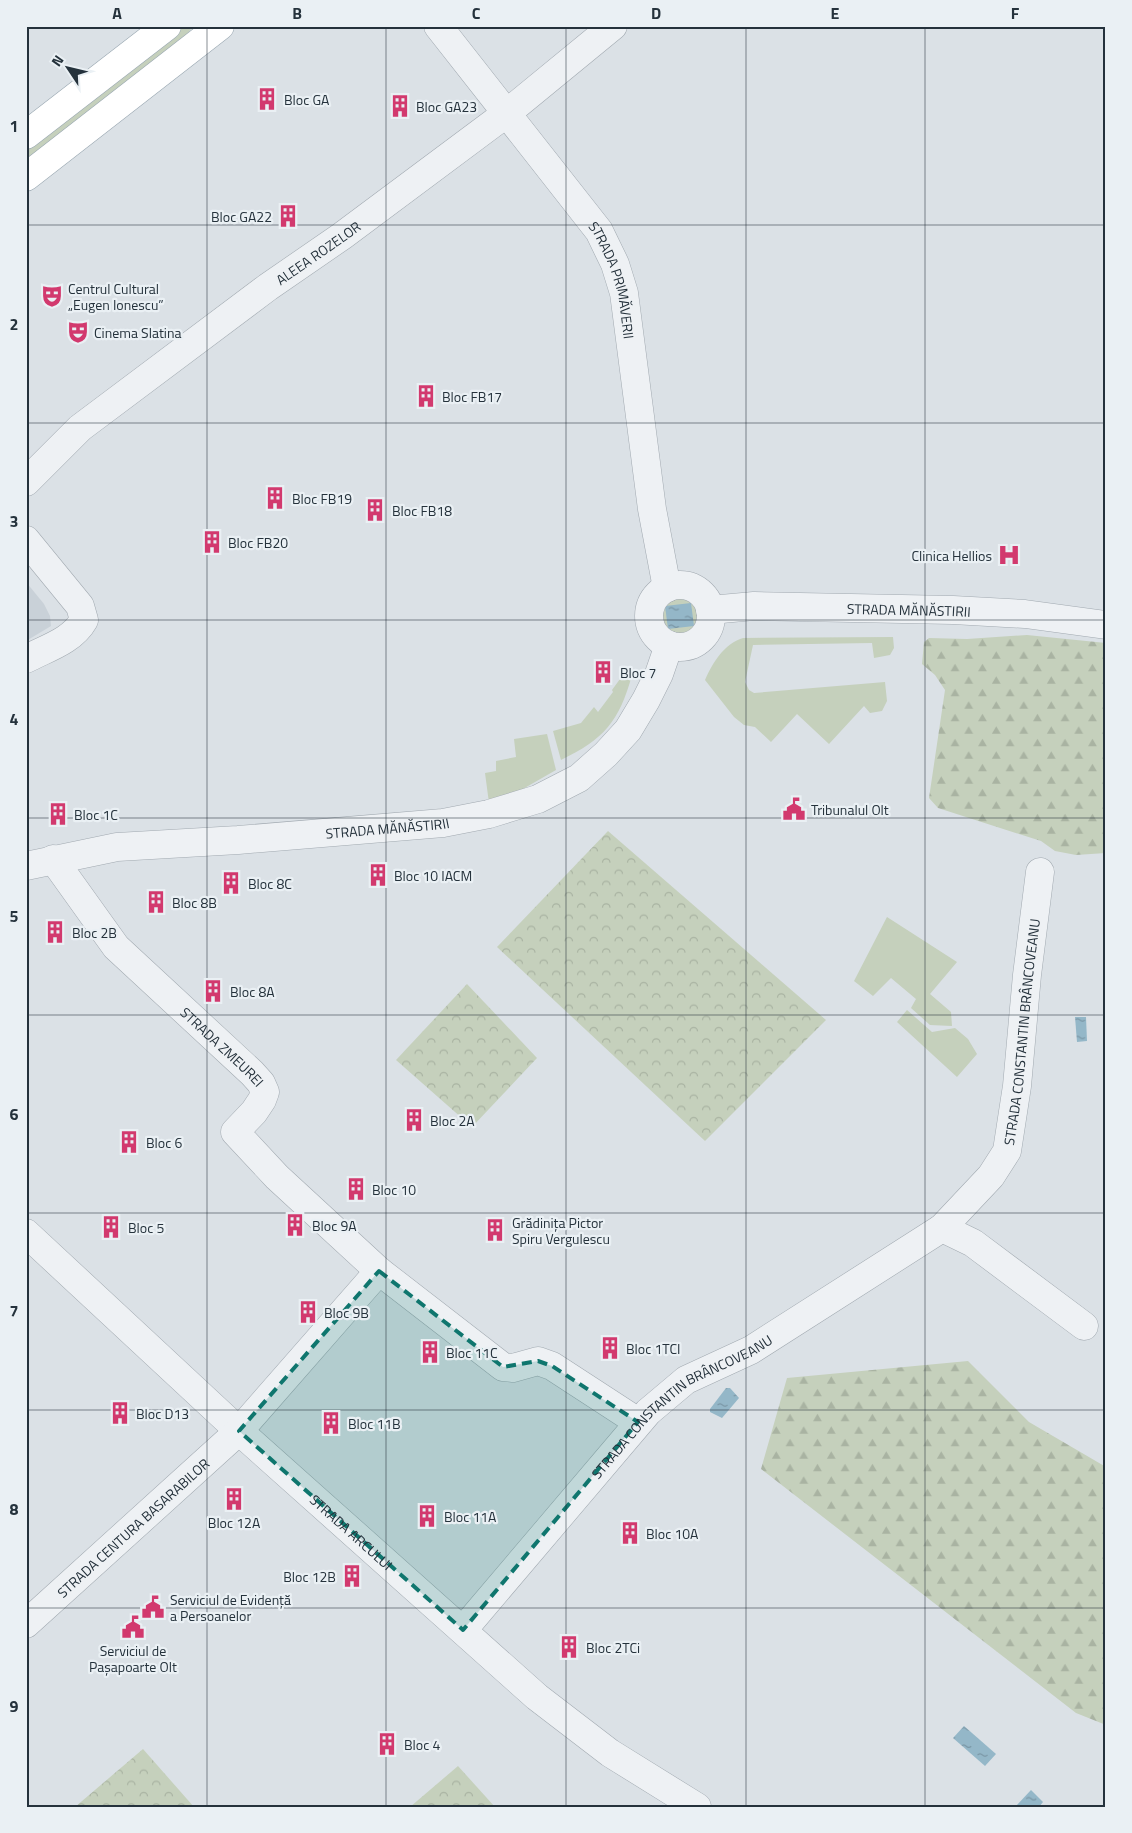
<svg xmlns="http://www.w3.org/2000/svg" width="1132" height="1833" viewBox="0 0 1132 1833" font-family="'Titillium Web',sans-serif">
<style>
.built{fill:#c9d1d8}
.grass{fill:#c5d0bc}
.forest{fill:url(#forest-firs)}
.park{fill:url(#park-crowns)}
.water{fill:url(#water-ripples)}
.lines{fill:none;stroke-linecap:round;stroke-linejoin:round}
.minor-casing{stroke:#a1a9b0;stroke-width:29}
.major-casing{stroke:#9aa8b2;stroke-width:29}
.minor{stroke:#eef1f4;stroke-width:28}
.major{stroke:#fff;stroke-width:28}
.marked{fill:#0f766e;fill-opacity:0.2;stroke:#0f766e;stroke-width:4;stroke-dasharray:10 6;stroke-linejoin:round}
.grid{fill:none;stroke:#25323c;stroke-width:1;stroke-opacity:0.55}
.labels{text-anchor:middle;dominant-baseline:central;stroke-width:4.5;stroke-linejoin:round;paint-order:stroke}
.poi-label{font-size:14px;fill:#25323c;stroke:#eaf0f4;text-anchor:start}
.street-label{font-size:14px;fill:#25323c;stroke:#eaf0f4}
.neatline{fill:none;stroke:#25323c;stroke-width:2}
.grid-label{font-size:16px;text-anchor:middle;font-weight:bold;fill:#25323c}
</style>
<defs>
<pattern id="forest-firs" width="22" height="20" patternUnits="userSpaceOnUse" patternTransform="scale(1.25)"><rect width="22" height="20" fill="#c5d0bc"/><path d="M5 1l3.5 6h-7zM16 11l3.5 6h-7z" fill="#a9b3a2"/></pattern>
<pattern id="park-crowns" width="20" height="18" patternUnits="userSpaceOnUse" patternTransform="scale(1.25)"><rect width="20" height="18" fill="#c5d0bc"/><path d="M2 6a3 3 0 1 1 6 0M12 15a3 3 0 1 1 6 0" fill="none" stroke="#a9b3a2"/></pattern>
<pattern id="water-ripples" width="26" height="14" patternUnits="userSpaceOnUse" patternTransform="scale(1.25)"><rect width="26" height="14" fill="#94b7c8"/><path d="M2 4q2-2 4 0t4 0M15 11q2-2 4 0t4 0" fill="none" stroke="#7995a4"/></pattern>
</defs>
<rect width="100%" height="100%" fill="#dbe1e6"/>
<polygon class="built" points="26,582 44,604 50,616 51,626 26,641"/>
<g class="grass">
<polygon points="172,26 193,26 181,43 26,162 26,140"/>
<circle cx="679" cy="616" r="19"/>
<path d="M893,637l1,11 -4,7 -16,3 -2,-15 -119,2 -8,37 4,8 5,3 131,-11 2,19 -5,10 -12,2 -6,-7 -35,38 -32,-30 -26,28 -16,-15 -11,-2 -10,-8 -29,-37c8,-18 19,-36 38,-42z"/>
<path d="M620,674l12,1c-13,47 -28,64 -71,85l-8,-29 28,-8 13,-16 4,5 15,-20 -1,-2 8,-11z"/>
<polygon points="547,734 556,770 507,798 489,803 485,773 496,771 496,761 516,757 514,739"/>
<polygon points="887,917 957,962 930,994 951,1012 952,1026 930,1025 911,1008 916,999 891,978 873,996 854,981"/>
<polygon points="907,1010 932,1032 955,1028 968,1039 977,1054 957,1077 897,1022"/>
</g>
<g class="forest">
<polygon points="1027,635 1106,643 1106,853 1076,855 1055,851 1041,841 938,808 929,798 945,690 935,675 922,664 924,642 929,638 967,639"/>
<polygon points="968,1361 1029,1422 1106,1467 1106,1725 1076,1713 761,1469 787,1378"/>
</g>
<g class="park">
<polygon points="608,831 826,1020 705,1141 497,947"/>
<polygon points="467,984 537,1058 472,1127 396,1060"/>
<polygon points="143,1749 194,1807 75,1807"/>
<polygon points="458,1766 495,1807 410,1807"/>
</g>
<g class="water">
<polygon points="691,603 694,626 668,629 665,606"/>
<polygon points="1075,1017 1086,1017 1087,1041 1077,1042"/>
<polygon points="726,1388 730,1388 739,1398 722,1418 710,1412 710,1409"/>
<polygon points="964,1726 996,1754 985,1766 953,1738"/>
<polygon points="1031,1790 1043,1802 1039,1807 1015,1807"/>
</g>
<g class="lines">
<defs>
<g id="minor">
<path id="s1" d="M438,26l161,205 16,33 9,29 28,216 15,79"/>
<path id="s2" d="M26,482l54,-54 188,-141 74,-51 165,-123 106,-87"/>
<path d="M26,540l54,66 4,14c-12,21 -37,28 -58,39"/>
<circle cx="680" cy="616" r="31"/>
<path id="s3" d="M710,610l44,-4 199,4 72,4 81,11"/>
<path id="s4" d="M53,859l63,88 136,126 9,10 4,9 -3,8 -8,12 -19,20 42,45 102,94 124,96 10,1 25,-7 14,5 86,56"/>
<path id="s5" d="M26,866l91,-19 121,-7 205,-17 46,-9 49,-15 41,-21 27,-24 22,-24 18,-30 13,-26 10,-29"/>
<polyline points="942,1228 973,1243 1084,1326"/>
<path id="s6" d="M26,1233l213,198 298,266 73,56 87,54"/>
<path id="s7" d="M26,1624l213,-193 140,-160"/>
<path id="s8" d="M463,1630l185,-218 38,-32 65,-30 191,-122 49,-52 16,-25 10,-65 10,-111 13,-103"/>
</g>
<g id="major">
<polyline points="26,135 167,26"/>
<polyline points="26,177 220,26"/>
</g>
</defs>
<use href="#minor" class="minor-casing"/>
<use href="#major" class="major-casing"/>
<use href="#minor" class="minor"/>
<use href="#major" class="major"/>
</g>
<path class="marked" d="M379,1271l124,96 35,-6 14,5 86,56 -175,208 -224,-199z"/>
<path class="grid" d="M207,26v1781M386,26v1781M566,26v1781M746,26v1781M925,26v1781M26,225h1080M26,423h1080M26,620h1080M26,818h1080M26,1015h1080M26,1213h1080M26,1410h1080M26,1608h1080"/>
<defs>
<symbol id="building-bare" viewBox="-9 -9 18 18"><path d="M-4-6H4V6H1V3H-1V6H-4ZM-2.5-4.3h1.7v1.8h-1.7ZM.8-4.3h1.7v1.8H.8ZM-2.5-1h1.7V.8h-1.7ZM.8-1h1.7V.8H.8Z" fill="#d2396e" stroke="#eaf0f4" stroke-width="2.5" paint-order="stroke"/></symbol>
<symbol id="theatre-bare" viewBox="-9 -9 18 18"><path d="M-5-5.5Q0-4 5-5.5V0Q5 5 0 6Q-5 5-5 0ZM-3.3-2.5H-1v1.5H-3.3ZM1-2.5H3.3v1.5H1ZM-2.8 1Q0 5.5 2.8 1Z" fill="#d2396e" stroke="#eaf0f4" stroke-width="2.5" paint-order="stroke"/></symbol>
<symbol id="hospital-bare" viewBox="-9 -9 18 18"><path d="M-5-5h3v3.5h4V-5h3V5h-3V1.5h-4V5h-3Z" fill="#d2396e" stroke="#eaf0f4" stroke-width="2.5" paint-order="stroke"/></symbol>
<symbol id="civic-bare" viewBox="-9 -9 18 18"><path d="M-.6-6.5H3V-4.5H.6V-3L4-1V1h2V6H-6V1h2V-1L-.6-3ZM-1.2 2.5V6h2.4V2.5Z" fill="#d2396e" stroke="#eaf0f4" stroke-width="2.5" paint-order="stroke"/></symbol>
</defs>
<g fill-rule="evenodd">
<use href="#building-bare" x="251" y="83" width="32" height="32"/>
<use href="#building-bare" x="384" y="90" width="32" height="32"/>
<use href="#building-bare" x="272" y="200" width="32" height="32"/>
<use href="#theatre-bare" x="36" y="280" width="32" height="32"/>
<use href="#theatre-bare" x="62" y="316" width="32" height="32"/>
<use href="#building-bare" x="410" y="380" width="32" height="32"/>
<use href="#building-bare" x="259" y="482" width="32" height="32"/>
<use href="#building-bare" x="359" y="494" width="32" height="32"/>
<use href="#building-bare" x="196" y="526" width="32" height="32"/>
<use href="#hospital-bare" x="993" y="539" width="32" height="32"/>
<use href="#building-bare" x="587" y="656" width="32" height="32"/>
<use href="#civic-bare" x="778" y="793" width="32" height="32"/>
<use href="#building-bare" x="42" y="798" width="32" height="32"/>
<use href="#building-bare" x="362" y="859" width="32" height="32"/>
<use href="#building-bare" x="215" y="867" width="32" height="32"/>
<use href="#building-bare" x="140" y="886" width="32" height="32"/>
<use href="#building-bare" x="39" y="916" width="32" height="32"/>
<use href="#building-bare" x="197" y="975" width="32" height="32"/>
<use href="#building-bare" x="398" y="1104" width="32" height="32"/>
<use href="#building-bare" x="113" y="1126" width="32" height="32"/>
<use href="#building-bare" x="340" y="1173" width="32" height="32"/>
<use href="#building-bare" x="279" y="1209" width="32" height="32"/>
<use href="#building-bare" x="95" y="1211" width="32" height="32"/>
<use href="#building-bare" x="479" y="1214" width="32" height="32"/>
<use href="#building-bare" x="292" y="1296" width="32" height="32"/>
<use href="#building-bare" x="594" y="1332" width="32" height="32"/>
<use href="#building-bare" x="414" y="1336" width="32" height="32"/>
<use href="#building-bare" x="104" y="1397" width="32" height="32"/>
<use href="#building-bare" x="315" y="1407" width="32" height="32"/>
<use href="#building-bare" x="218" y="1483" width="32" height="32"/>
<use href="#building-bare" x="411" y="1500" width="32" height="32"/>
<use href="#building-bare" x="614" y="1517" width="32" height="32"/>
<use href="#building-bare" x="336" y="1560" width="32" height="32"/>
<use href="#civic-bare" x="137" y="1591" width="32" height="32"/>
<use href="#civic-bare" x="117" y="1611" width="32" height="32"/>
<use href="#building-bare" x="553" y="1631" width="32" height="32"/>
<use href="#building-bare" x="371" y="1728" width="32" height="32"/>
</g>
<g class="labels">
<g class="poi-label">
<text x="284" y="99">Bloc GA</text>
<text x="416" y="106">Bloc GA23</text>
<text x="272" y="216" text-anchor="end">Bloc GA22</text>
<text x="68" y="288">Centrul Cultural<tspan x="68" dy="16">„Eugen Ionescu”</tspan></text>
<text x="94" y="332">Cinema Slatina</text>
<text x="442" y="396">Bloc FB17</text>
<text x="292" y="498">Bloc FB19</text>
<text x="392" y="510">Bloc FB18</text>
<text x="228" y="542">Bloc FB20</text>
<text x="992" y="555" text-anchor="end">Clinica Hellios</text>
<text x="620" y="672">Bloc 7</text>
<text x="811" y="809">Tribunalul Olt</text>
<text x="74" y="814">Bloc 1C</text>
<text x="394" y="875">Bloc 10 IACM</text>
<text x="248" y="883">Bloc 8C</text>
<text x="172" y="902">Bloc 8B</text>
<text x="72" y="932">Bloc 2B</text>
<text x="230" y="991">Bloc 8A</text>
<text x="430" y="1120">Bloc 2A</text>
<text x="146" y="1142">Bloc 6</text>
<text x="372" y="1189">Bloc 10</text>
<text x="512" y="1222">Grădinița Pictor<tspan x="512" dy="16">Spiru Vergulescu</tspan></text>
<text x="312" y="1225">Bloc 9A</text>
<text x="128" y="1227">Bloc 5</text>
<text x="324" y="1312">Bloc 9B</text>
<text x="626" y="1348">Bloc 1TCI</text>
<text x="446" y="1352">Bloc 11C</text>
<text x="136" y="1413">Bloc D13</text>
<text x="348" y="1423">Bloc 11B</text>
<text x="444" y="1516">Bloc 11A</text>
<text x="234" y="1522" text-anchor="middle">Bloc 12A</text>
<text x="646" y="1533">Bloc 10A</text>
<text x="336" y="1576" text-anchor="end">Bloc 12B</text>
<text x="170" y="1599">Serviciul de Evidență<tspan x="170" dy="16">a Persoanelor</tspan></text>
<text x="586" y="1647">Bloc 2TCi</text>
<text x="133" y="1650" text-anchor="middle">Serviciul de<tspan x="133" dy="16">Pașapoarte Olt</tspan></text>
<text x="404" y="1744">Bloc 4</text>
</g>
<g class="street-label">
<text stroke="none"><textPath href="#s2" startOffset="372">ALEEA ROZELOR</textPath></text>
<text stroke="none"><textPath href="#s1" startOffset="312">STRADA PRIMĂVERII</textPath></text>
<text stroke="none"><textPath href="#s3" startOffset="199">STRADA MĂNĂSTIRII</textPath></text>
<text stroke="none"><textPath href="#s5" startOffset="364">STRADA MĂNĂSTIRII</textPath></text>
<text stroke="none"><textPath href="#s8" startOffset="855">STRADA CONSTANTIN BRÂNCOVEANU</textPath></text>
<text stroke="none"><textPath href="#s4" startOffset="254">STRADA ZMEUREI</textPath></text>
<text stroke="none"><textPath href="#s8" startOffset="316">STRADA CONSTANTIN BRÂNCOVEANU</textPath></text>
<text stroke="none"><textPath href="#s7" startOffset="144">STRADA CENTURA BASARABILOR</textPath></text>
<text stroke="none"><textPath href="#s6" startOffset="442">STRADA ARCULUI</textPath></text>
</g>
</g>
<rect width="1132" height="1833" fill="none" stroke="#eaf0f4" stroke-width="55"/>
<g transform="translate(68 68) rotate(305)" stroke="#eaf0f4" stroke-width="4" paint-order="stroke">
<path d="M0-4L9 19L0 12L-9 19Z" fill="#25323c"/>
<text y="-8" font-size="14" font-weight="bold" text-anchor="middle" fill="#25323c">N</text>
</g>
<rect x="28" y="28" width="1076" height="1778" class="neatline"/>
<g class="grid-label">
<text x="117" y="19">A</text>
<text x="297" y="19">B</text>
<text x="476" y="19">C</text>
<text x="656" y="19">D</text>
<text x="835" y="19">E</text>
<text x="1015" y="19">F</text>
<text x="14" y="132">1</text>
<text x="14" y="330">2</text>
<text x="14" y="527">3</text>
<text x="14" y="725">4</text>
<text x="14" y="922">5</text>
<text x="14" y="1120">6</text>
<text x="14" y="1317">7</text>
<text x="14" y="1515">8</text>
<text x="14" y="1712">9</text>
</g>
</svg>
